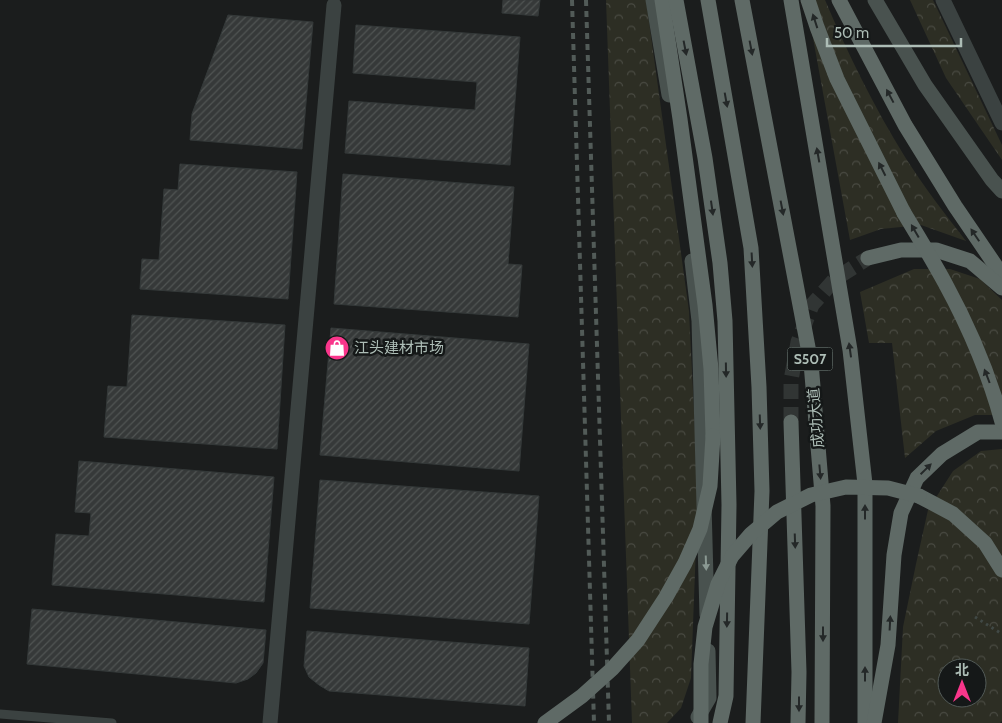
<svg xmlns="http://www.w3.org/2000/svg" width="1002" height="723" viewBox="0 0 1002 723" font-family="Cabin,'Noto Sans SC',sans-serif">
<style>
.forest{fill:url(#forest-crowns);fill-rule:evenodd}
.building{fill:url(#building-hatch);stroke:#343939}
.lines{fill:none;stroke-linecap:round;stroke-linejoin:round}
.trunk-tunnel{stroke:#313534;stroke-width:15;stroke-dasharray:15 8;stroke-linecap:butt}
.path{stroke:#414946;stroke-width:3;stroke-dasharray:2.5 4;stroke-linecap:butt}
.service{stroke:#3b4241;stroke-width:9}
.minor{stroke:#3b4241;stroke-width:15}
.secondary{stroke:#49524f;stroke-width:15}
.trunk{stroke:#5f6a66;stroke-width:15}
.rail{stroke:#525b58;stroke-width:4;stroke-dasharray:6 5;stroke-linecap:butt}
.trunk-bridge{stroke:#5f6a66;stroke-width:15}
.oneway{fill:#242828}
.oneway2{fill:#8a9892}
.labels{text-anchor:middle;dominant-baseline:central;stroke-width:5;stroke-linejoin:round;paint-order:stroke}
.shield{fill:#151818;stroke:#7f8c87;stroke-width:1}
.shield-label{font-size:14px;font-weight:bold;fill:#adbdb6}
.poi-label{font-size:15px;fill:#adbdb6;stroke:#151818;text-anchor:start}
.street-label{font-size:15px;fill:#adbdb6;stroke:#151818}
</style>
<defs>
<pattern id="forest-crowns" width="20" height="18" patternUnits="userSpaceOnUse" patternTransform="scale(1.25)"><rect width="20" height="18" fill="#2d2e24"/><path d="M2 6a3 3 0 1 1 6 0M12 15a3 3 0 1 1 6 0" fill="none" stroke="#494a42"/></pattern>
<pattern id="building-hatch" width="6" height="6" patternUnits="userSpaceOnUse" patternTransform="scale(1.25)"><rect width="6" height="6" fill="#363939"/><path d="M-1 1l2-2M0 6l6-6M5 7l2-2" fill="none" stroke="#505453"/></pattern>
</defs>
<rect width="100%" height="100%" fill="#1b1d1d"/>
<g class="forest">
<polygon points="606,0 646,0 689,311 698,492 691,678 681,708 667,723 632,723"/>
<path d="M806,0h19c23,54 49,107 80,157 19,30 40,57 61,84l-45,-16 -40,4 -31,11z"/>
<polygon points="910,0 933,0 1002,145 1002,160 946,78"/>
<polygon points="914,269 950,269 980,279 1002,300 1002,415 975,415 936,431 905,458 892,343 869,343 860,292"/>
<path d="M1002,449v272l-2,2h-102l5,-96 13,-63 12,-54 25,-39 28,-20zM947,668h30v30h-30z"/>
</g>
<g class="building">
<polygon points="503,0 540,0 538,16 502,13"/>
<polygon points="228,15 313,22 302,149 190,140 192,114"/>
<polygon points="356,25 520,37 510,165 345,153 349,101 475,110 477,82 353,73"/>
<polygon points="180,164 297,172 288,299 140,289 142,259 159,260 164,189 178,190"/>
<polygon points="343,174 514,187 508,264 522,265 518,317 334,304"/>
<polygon points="132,315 285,325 277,449 104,437 108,386 127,387"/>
<polygon points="331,328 529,344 519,471 320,455"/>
<polygon points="79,461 274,477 264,602 52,585 56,534 89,536 91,513 75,512"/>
<polygon points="320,480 539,496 529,624 310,608"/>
<polygon points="32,609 266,630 263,663 256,673 248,679 236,683 27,664"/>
<polygon points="307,631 529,648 525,706 329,691 319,685 309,677 304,666"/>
</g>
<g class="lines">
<polyline class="trunk-tunnel" points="791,422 791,380 798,342 812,305 835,279 868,258"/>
<polyline class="path" points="975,617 1002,634"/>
<polyline class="service" points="0,714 112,723"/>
<g class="minor">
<polyline points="943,0 1002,123"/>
<polyline points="270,723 334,5"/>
</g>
<g class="secondary">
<polyline points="653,0 669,95"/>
<polyline points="875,0 925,85 992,180 1002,191"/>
<polyline points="692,261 699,321 707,615"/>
<polyline points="698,717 709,698 708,651"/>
</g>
<g class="trunk">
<polyline points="662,0 680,119 705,305 711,369 713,436"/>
<polyline points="676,0 705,158 720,263 725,321 729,505 726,696 720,723"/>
<polyline points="708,0 751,248 759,387 762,491 753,723"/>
<polyline points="742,0 811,363 823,506 822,723"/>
<polyline points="791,0 850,350 865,484 865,723"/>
<polyline points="808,0 817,27 837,79 904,213"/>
<polyline points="839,0 905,125 955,206 1002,275"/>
<polyline points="868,258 901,250 936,250 970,261 1002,288"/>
<polyline points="791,422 799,672 798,723"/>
<polyline points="919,496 953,514 985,543 1002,570"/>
<polyline points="874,723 888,645 894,555 901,513 917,478 942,454 978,432 1002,432"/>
</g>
<g class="rail">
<polyline points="572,0 594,723"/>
<polyline points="586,0 609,723"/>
</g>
<g class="trunk-bridge">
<path d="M904,213c14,23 28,46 41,70 24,44 44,91 57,139"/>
<polyline points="545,723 582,696 612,669 638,640 666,597 685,563 700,529 710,486 713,436"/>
<polyline points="701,723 701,664 705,627 718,584 732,556 751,534 777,512 811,495 846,487 888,488 919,496"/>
</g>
</g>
<defs><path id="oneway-solid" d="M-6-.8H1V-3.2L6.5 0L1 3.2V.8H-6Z" transform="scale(1.25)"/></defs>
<g class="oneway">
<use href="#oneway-solid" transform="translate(815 21) rotate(-108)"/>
<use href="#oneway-solid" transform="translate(685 48) rotate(79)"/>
<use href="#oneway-solid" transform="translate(751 48) rotate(79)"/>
<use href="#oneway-solid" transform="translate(890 96) rotate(-118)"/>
<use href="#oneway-solid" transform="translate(726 100) rotate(80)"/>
<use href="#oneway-solid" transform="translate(818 155) rotate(-100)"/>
<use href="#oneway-solid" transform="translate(882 169) rotate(-117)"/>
<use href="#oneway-solid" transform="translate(712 208) rotate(82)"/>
<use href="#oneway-solid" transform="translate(782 208) rotate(79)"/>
<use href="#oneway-solid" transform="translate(915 231) rotate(-120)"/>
<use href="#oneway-solid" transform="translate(975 235) rotate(-124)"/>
<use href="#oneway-solid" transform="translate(752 260) rotate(87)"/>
<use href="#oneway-solid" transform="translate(850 350) rotate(-98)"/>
<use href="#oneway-solid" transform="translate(726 370) rotate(89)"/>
<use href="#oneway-solid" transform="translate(987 376) rotate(-111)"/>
<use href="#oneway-solid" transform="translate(760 422) rotate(88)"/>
<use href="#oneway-solid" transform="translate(926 469) rotate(-44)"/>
<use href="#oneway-solid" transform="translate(820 472) rotate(85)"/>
<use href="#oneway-solid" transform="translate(865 512) rotate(-90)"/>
<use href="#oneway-solid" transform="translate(795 541) rotate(88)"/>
<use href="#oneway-solid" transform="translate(727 620) rotate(91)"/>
<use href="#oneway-solid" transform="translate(890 623) rotate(-87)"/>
<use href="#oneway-solid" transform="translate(823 634) rotate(90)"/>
<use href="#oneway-solid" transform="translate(865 674) rotate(-90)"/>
<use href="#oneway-solid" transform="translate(799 704) rotate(90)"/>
</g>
<use class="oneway2" href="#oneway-solid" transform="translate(706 563) rotate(88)"/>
<defs>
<symbol id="shop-disc" viewBox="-11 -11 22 22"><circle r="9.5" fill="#f9368b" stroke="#151818"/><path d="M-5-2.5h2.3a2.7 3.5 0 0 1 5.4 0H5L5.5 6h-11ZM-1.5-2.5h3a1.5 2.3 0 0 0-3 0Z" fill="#fff"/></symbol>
</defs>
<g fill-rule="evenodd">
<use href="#shop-disc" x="323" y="334" width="28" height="28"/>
</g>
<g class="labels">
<rect class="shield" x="787.5" y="347.5" width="45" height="23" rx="4"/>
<g class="shield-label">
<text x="810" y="359">S507</text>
</g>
<g class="poi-label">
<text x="354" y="348">江头建材市场</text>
</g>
<g class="street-label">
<text transform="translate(816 418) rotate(-95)">成功大道</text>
</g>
</g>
<g transform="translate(962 683)"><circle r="24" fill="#151818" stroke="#525a57"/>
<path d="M0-4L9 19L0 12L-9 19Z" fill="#f9368b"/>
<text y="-8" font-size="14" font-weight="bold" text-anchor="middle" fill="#adbdb6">北</text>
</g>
<path d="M827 38v8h134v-8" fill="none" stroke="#adbdb6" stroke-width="2.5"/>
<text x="834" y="38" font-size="15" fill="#adbdb6" stroke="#151818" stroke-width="4" paint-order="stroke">50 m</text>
</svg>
